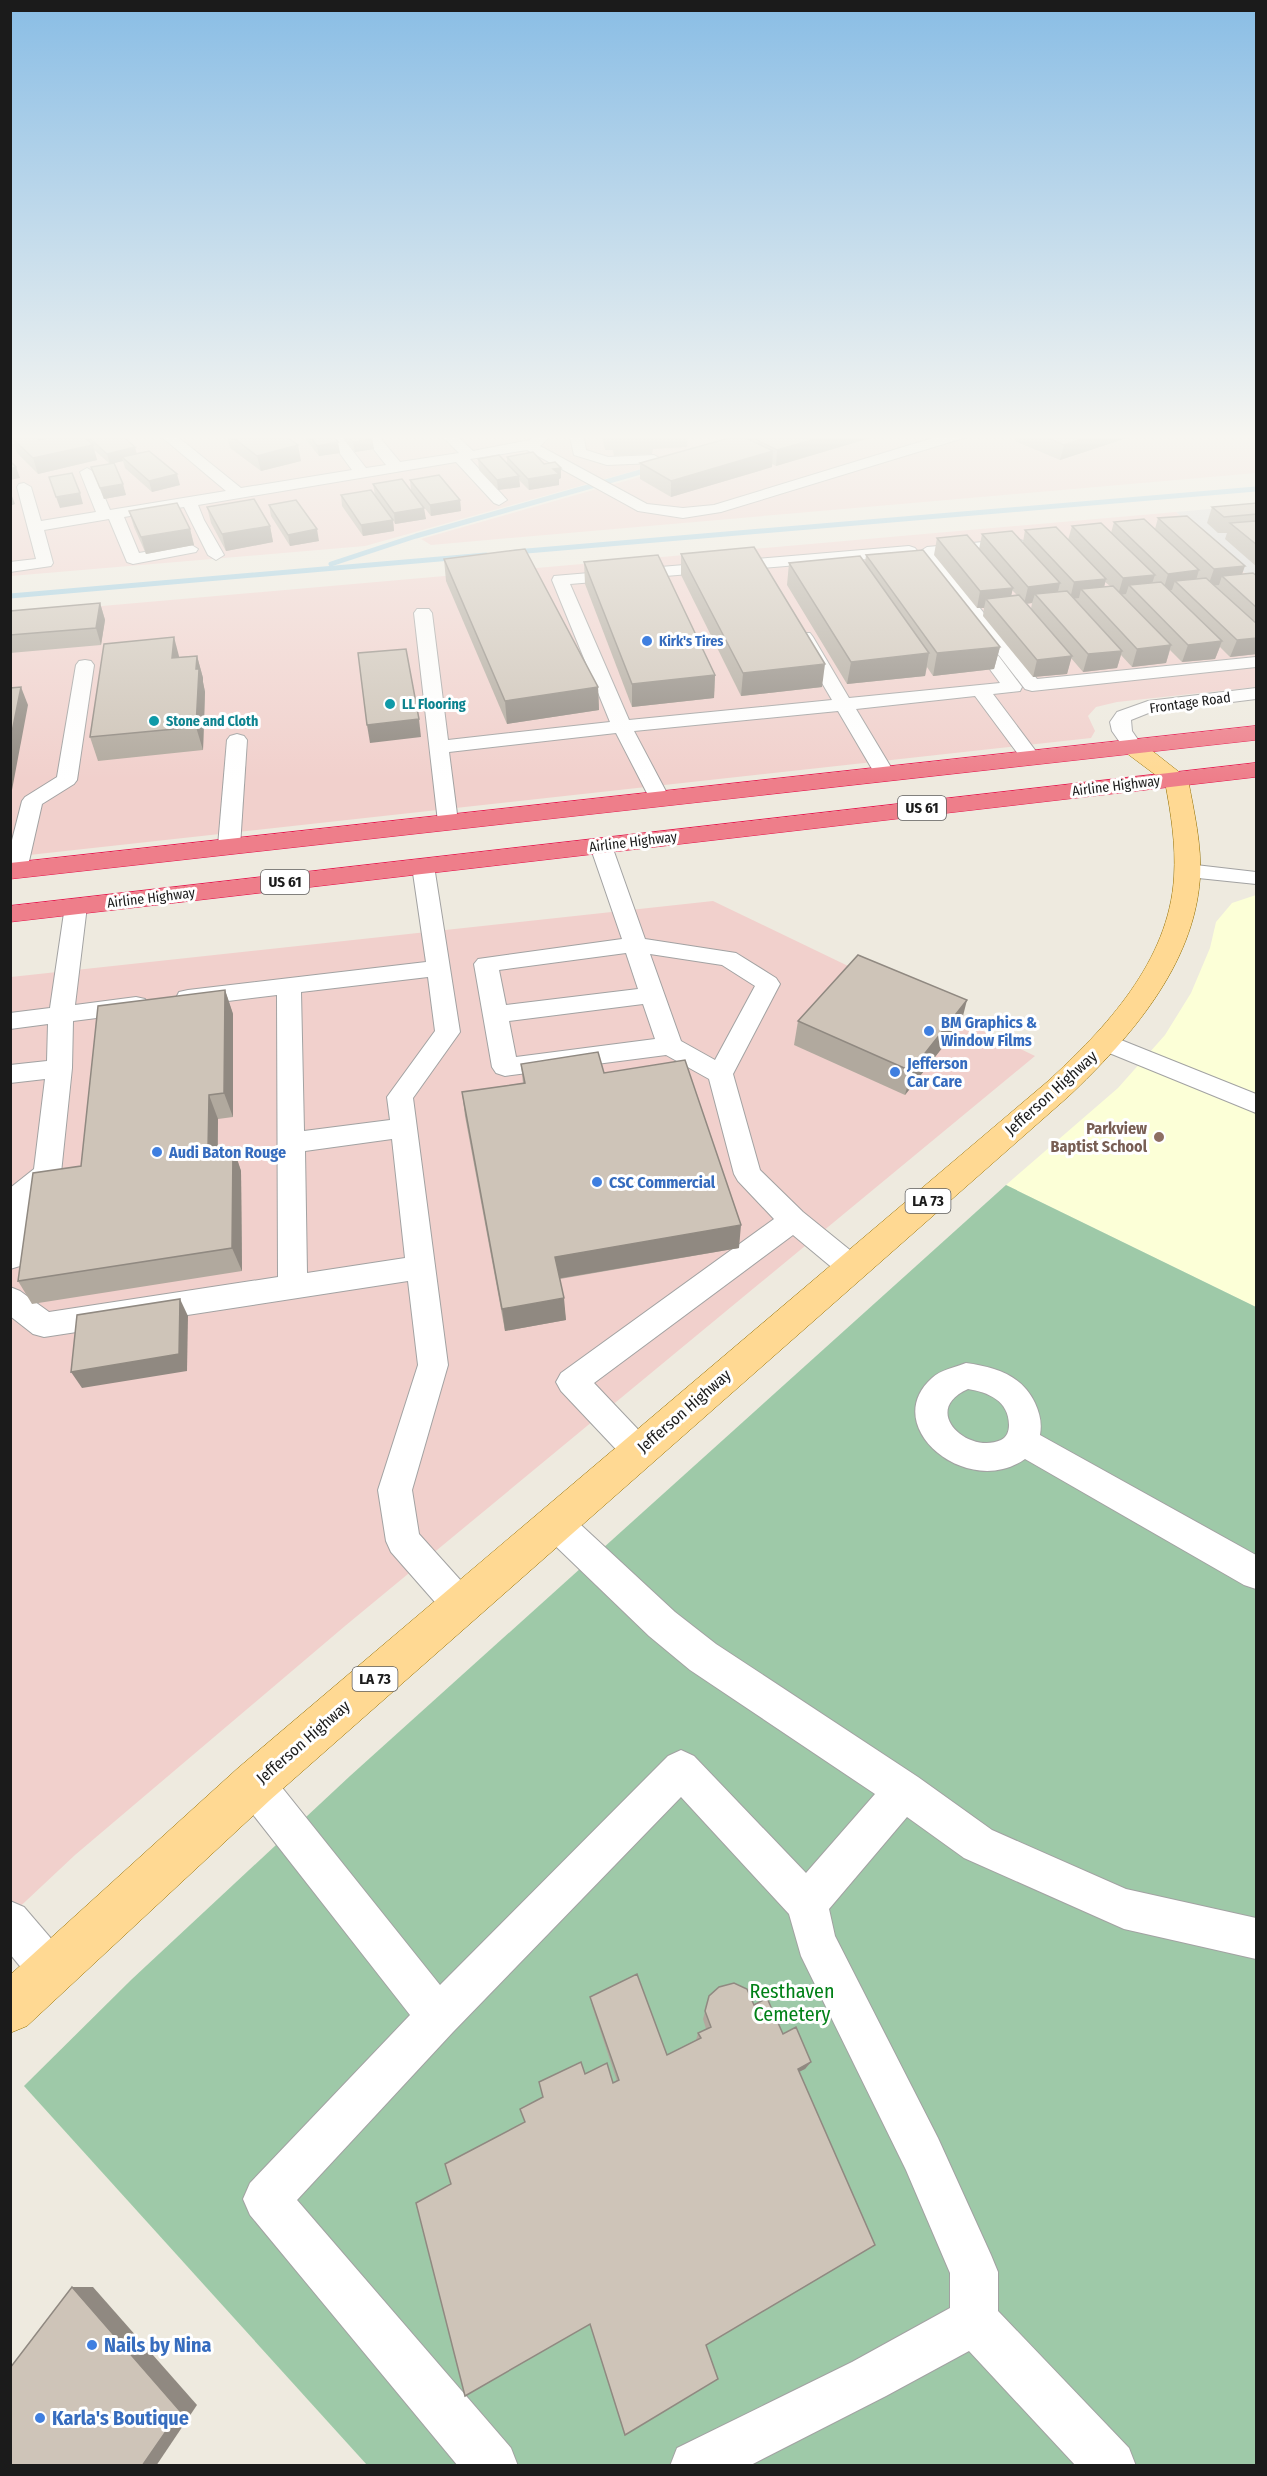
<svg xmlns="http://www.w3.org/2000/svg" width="1267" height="2476" viewBox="0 0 1267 2476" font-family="'Fira Sans Condensed',sans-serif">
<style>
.residential{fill:#d9d8d8}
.commercial{fill:#f1d0cc}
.education{fill:#fcffd7}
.cemetery{fill:#9ec9a8}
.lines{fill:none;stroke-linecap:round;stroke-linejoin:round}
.stream{stroke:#9bcbe0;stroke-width:5}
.minor-casing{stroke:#a2a2a2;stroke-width:2}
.major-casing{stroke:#926e00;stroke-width:1}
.highway-casing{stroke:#e5134a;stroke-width:1}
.minor{fill:#fff;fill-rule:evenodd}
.major{fill:#ffd993;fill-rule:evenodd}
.highway{fill:#ee7e8a;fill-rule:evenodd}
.wall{fill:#b1a99e;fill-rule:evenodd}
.shaded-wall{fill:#908981}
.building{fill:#cec4b8;stroke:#908981;stroke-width:1.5}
.shop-dot{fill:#3f7fe0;stroke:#fff;stroke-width:2}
.culture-dot{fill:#0f9aa8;stroke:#fff;stroke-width:2}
.education-dot{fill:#8d6e63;stroke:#fff;stroke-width:2}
.labels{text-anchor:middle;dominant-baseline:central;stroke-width:6;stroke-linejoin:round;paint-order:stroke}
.far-shop-label{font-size:14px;font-weight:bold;fill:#366cbe;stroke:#fff;text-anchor:start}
.far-street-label{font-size:14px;fill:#1b1b1b;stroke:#fff}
.far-culture-label{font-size:14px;font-weight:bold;fill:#0d838f;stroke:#fff;text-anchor:start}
.shield{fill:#fff;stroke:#5f5f5f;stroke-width:1.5}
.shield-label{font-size:15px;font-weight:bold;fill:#1b1b1b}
.shop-label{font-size:16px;font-weight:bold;fill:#366cbe;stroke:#fff;text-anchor:start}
.street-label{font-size:16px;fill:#1b1b1b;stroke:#fff}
.education-label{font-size:16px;font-weight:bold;fill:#785e54;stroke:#fff;text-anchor:end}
.near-park-label{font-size:20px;fill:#018117;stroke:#fff}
.near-shop-label{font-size:20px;font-weight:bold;fill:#366cbe;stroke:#fff;text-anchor:start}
</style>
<rect width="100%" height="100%" fill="#eeeadf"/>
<polygon class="residential" points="1256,505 1256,583 1176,512"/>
<g class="commercial">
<polygon points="11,433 769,433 365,546 11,576"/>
<polygon points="794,433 1256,433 1256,473 431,545 421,539"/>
<polygon points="1176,512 1256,583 1256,687 1117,702 1096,707 1088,716 1095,731 1091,738 11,857 11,614"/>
<polygon points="713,901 1035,1056 345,1626 75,1855 11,1915 11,977"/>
</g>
<polygon class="education" points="1256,895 1256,1307 1006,1185 1118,1088 1165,1035 1191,993 1210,948 1216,922 1232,903"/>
<polygon class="cemetery" points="1006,1185 1256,1307 1256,2465 367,2465 24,2086 131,1980 350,1776"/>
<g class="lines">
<g class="stream">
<polyline points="515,552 1256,489"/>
<polyline points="331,564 416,536 651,469"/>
<polyline points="10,596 486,555"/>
</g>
<defs>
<g id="minor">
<polygon points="24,433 50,433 48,436 10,445 10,437"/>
<polygon points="157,433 173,433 241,488 352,470 325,433 339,433 366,468 386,465 361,433 376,433 400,462 459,453 439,433 454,433 473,451 530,440 537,433 553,433 540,446 647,504 683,508 714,505 949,433 972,433 970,436 721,512 683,518 638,511 527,450 470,459 507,500 499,505 494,503 456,462 198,505 204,520 224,555 216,560 208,555 184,507 124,517 139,553 190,544 198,549 196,552 133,564 127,562 109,519 44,530 53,563 51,566 10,572 10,562 36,559 17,487 19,484 24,483 31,487 41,521 96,512 80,472 87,468 94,472 110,510 226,491"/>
<polygon points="569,433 583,433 586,450 608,457 654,455 661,459 654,463 607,465 574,455"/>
<polygon points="1017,539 1023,541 1025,544 1023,547 938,556 1037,679 1256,657 1256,667 1032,691 1025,689 919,552 927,547"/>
<polygon points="909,546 915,548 938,577 940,581 938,585 926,585 905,556 570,584 629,720 832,700 795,637 798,633 810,633 813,637 849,698 1000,683 964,634 967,630 979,630 1022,687 1020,691 993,694 1041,758 1038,762 1024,762 975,696 856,709 895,774 892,778 878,778 875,774 838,711 634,731 670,799 667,803 660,805 653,803 650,799 616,733 449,752 458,822 455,826 448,828 441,826 438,822 414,613 417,609 429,609 432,613 448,740 610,722 552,580 554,576"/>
<polygon points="85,660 91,661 94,665 77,780 74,784 42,804 27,870 24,875 10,875 10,848 22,801 25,797 57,777 76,665 79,661"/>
<polygon points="1256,688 1256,699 1151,712 1131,720 1132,731 1143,747 1140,751 1126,751 1112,731 1110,722 1117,712 1148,701"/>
<polygon points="237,734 244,736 247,740 240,846 237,851 229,852 221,851 218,846 227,740 230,736"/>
<path d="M601,840l8,1 3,5 33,93 91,14 40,25 4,6 -47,90 27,96 43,42 58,47 5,8 -5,8 -10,3 -10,-3 -48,-40 -199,148 55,58 5,10 -5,10 -11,4 -11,-4 -66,-70 -5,-9 5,-9 213,-154 -36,-38 -4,-7 -25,-95 -43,-24 -161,21 -9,-3 -4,-6 -18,-103 4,-5 144,-20 -32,-93 3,-5zM626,953l12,36 -132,16 -7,-35zM650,954l72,11 33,21 -40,74 -34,-19zM643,1004l12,35 -139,18 -7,-36z"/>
<path d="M423,859l8,2 3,5 26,166 -47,66 35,267 -36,125 7,44 53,59 6,12 -6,12 -12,5 -12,-5 -57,-65 -5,-11 -8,-51 40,-125 -10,-84 -364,56 -11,-3 -23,-18v-29l10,4 29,21 229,-35 -1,-282 -89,11 -9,-2 -3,-6 3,-6 9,-2 238,-28 -14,-96 3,-5zM428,977l7,54 -48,66 3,23 -86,11 -3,-139zM392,1139l13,119 -98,15 -2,-122z"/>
<polygon points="1187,864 1256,872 1256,884 1179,876 1176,871 1179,866"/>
<polygon points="76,899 84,901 87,906 75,1005 136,997 145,999 148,1005 145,1011 136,1013 73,1021 72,1068 61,1173 57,1180 30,1202 24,1258 20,1266 10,1269 10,1188 34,1169 45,1079 10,1083 10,1065 47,1061 48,1024 10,1029 10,1013 50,1008 65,906 68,901"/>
<polygon points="1106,1034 1256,1094 1256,1113 1097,1048 1094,1042 1097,1036"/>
<path d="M966,1363c29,4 56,12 69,40 5,11 7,20 5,32l216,120v34l-12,-4 -219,-126c-58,41 -147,-33 -93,-81 8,-8 24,-11 34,-15zM968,1389c20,3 41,12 41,36 0,6 -2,12 -8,15 -32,15 -82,-29 -33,-51z"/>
<polygon points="555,1508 567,1512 675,1612 716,1644 918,1777 992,1830 1126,1889 1256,1918 1256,1959 1124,1929 964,1858 907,1817 829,1909 835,1936 938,2138 991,2255 998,2272 998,2311 1129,2448 1136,2466 1076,2466 969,2351 886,2396 749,2466 670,2466 677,2448 852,2362 950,2308 950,2273 906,2170 801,1956 789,1914 681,1797 453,2032 297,2200 511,2448 518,2466 458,2466 250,2215 243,2199 250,2183 410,2015 240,1798 235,1784 240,1770 254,1765 268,1770 440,1985 668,1756 681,1750 694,1756 806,1873 875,1794 690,1670 649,1636 543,1534 538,1523 543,1512"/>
<polygon points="10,1901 24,1907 66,1956 72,1971 66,1986 51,1992 36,1986 10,1954"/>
</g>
<path id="major" d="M1133,740l8,2 47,37c6,33 14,66 12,99 -6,88 -71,161 -131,218l-799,704 -243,226 -17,7v-58l228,-207 809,-686c59,-54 122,-121 127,-205 2,-33 -3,-63 -9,-95l-40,-30 -3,-5 3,-5z"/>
<g id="highway">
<polygon points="1256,726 1256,740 10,879 10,863"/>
<polygon points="1256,763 1256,777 10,922 10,906"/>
</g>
</defs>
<use href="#minor" class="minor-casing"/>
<use href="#major" class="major-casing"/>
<use href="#highway" class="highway-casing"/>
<use href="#minor" class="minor"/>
<use href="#major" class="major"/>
<use href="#highway" class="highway"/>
</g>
<g class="wall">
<polygon points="80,433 119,433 137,454 180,485 152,492 125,468 123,461 114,463 126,495 104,499 95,477 91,467 110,464 94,450 97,460 38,474 17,453 12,438 39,440"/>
<polygon points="219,433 280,433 301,461 261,471 230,448 227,435 223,436"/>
<polygon points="304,433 331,433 340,453 319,456 304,437"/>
<polygon points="340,433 368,433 374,449 355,452"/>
<polygon points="601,433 695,433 695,436 688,436 687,447 653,449 652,454 614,456 613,450 605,450"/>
<polygon points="1017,433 1142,433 1060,460 1015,441"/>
<polygon points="745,434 870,438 776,466 772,464 772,467 671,497 640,479 640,463 745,437"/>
<polygon points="507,457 544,464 561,478 559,479 559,485 529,490 519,480 520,487 498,490 479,470 478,459 507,463"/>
<polygon points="410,480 460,500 461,511 431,516 419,501 426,519 395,524 393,520 394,531 363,536 342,506 341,495 375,495 373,484 411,490"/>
<polygon points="1257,503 1257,567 1225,539 1227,533 1218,533 1207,523 1212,507"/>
<polygon points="269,505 319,541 290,546 271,516"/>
<polygon points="207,507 270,526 273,542 226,551 211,523"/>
<polygon points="129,511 190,529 194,545 146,554 134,527"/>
<path d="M1158,518l84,56 15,2v78l-27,3 -10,-10 -5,12 -33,3 -12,-12 -4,13 -34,4 -11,-12 -4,13 -34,4 -12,-14 -4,16 -34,3 -50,-61 1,-8h-7l-43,-53 3,-17 42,11 3,-15 41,8 2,-12 43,10 4,-14 39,7 3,-11 41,7zM1105,582l5,4 -6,1zM1012,590l5,5 -6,1zM1032,603l-1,6 -5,-5z"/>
<polygon points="681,554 822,687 741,696 681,575"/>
<polygon points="866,555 1000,647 994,669 933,676 927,667 925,676 847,684 787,585 789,563 865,563"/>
<polygon points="444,559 598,687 599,710 507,724 446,581"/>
<polygon points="584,562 715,675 714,698 632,707 585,584"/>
<polygon points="100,603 105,620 101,645 10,653 10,611"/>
<polygon points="197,656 203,678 203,682 205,692 203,750 98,761 90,737 180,657"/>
<polygon points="225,990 233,1014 233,1117 218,1119 218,1149 233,1147 241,1171 242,1271 32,1304 18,1281 81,1166"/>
<polygon points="798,1021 961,1024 905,1095 794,1045"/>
<polygon points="521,1064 604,1073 739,1248 560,1279 566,1320 505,1331 465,1116 462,1092 523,1083"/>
<polygon points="709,1996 754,2005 811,2062 805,2069 799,2071 590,2324 451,2184 525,2122 585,2074 613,2083 617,2081 592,2006 590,1997 667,2055 696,2040 698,2033 706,2029 703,2019"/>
</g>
<g class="shaded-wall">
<polygon points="836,433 870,433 870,438 776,466 777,450"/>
<polygon points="1099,433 1142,433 1060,460 1064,445"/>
<polygon points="372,439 374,449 355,452 353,442"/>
<polygon points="338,442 340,453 319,456 317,446"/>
<polygon points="93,445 97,460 38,474 33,458"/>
<polygon points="298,445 301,461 261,471 257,456"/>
<polygon points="135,447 138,458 122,457 123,461 110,464 107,454"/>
<polygon points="773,451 772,467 671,497 671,481"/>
<polygon points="16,467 20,478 10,480 10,469"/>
<polygon points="561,468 561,478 559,479 559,485 529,490 528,479 553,469"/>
<polygon points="177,474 180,485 152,492 149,481"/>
<polygon points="519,476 520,487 498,490 497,480"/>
<polygon points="123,484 126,495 104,499 100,488"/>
<polygon points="10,491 15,504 10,506"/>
<polygon points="80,493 83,504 60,508 56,497"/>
<polygon points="460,500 461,511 431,516 430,505"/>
<polygon points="424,508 426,519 395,524 394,513"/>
<polygon points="393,520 394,531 363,536 361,525"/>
<polygon points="270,526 273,542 226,551 222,534"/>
<polygon points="190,529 194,545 146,554 141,537"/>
<polygon points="317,529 319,541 290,546 288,535"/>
<polygon points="1245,566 1239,583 1222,576 1219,585 1208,586 1214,569"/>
<polygon points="1199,570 1194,587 1175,581 1172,590 1163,591 1168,574"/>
<polygon points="1155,575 1149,592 1129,585 1126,594 1118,595 1123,578"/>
<polygon points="1106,579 1102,596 1081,589 1079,598 1070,599 1074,582"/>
<polygon points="1060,583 1056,600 1035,594 1032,603 1024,604 1028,587"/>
<polygon points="1013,588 1009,605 986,599 984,608 977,608 980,591"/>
<polygon points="100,603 105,620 101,645 96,628"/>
<polygon points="174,637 180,660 172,658"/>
<polygon points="1257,638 1257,654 1230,657 1237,640"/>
<polygon points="1222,641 1215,659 1182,662 1188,645"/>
<polygon points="1171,645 1166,663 1132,667 1137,649"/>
<polygon points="1000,647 994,669 933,676 937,653"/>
<polygon points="1122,651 1117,668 1083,672 1088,654"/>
<polygon points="929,653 925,676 847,684 851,662"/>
<polygon points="197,656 203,678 203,682 205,692 203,750 196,727"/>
<polygon points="1072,656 1067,674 1033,677 1037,660"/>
<polygon points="825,664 822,687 741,696 743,673"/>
<polygon points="715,675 714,698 632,707 632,684"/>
<polygon points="21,687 28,705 12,790 10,790 10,742"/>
<polygon points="598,687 599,710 507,724 505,701"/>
<polygon points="419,719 421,737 370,743 367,725"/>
<polygon points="225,990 233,1014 233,1117 224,1093"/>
<polygon points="967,1000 961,1024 905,1095 911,1071"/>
<polygon points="209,1095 218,1119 217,1174 208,1150"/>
<polygon points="233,1147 241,1171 242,1271 232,1248"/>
<polygon points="741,1225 739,1248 556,1279 555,1257"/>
<polygon points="564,1298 566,1320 505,1331 502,1309"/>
<polygon points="180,1299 188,1316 187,1371 82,1388 71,1372"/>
<polygon points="811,2062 805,2069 793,2075 798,2069"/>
<polygon points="72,2287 93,2287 197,2405 156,2466 142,2466"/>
</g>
<g class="building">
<polygon points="32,433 39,440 67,433 80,433 93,445 33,458 12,438"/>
<polygon points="84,433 119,433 135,447 107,454"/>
<polygon points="227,433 280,433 298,445 257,456"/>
<polygon points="308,433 331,433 338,442 317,446"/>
<polygon points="346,433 368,433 372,439 353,442"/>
<polygon points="613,433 653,433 653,434 613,435"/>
<polygon points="748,433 836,433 777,450 745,434"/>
<polygon points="1037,433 1099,433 1064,445"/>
<polygon points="740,435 773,451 671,481 640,463"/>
<polygon points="149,451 177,474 149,481 122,457"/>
<polygon points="533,452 544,464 555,462 561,468 553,469 559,474 528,479 507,457"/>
<polygon points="499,455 519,476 497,480 478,459"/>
<polygon points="10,461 16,467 10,469"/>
<polygon points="114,463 123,484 100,488 91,467"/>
<polygon points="72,473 80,493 56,497 49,477"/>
<polygon points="439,475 460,500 430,505 410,480"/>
<polygon points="402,479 424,508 394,513 373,484"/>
<polygon points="371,490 393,520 361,525 341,495"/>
<polygon points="254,499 270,526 222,534 207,507"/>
<polygon points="296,500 317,529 288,535 269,505"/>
<polygon points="177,503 190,529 141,537 129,511"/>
<polygon points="1257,503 1257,514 1224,517 1212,507"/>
<polygon points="1187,516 1245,566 1214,569 1158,518"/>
<polygon points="1144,519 1199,570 1168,574 1114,522"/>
<polygon points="1255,521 1257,522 1257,545 1230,523"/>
<polygon points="1101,523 1155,575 1123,578 1072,526"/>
<polygon points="1056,527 1106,579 1074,582 1025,530"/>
<polygon points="1012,531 1060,583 1028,587 982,534"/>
<polygon points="967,535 1013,588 980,591 937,538"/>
<polygon points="754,547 825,664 743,673 681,554"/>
<polygon points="525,549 598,687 505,701 444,559"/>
<polygon points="923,550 1000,647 937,653 866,555"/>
<polygon points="658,555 715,675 632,684 584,562"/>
<polygon points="860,556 929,653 851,662 789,563"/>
<polygon points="1253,573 1257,576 1257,608 1222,576"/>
<polygon points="1206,578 1257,624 1257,638 1237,640 1175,581"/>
<polygon points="1161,582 1222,641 1188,645 1129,585"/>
<polygon points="1113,586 1171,645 1137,649 1081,589"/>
<polygon points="1067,591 1122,651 1088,654 1035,594"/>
<polygon points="1019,595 1072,656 1037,660 986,599"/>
<polygon points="100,603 96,628 10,635 10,611"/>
<polygon points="174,637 172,658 197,656 196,669 199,669 196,727 90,737 104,644"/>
<polygon points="406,649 419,719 367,725 358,653"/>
<polygon points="21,687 10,742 10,688"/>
<polygon points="858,955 967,1000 911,1071 798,1021"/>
<polygon points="225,990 224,1093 209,1095 208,1150 233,1147 232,1248 18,1281 33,1173 81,1166 98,1006"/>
<polygon points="598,1052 604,1073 685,1060 741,1225 555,1257 564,1298 502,1309 462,1092 525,1083 521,1064"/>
<polygon points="180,1299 179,1354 71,1372 77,1315"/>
<polygon points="637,1974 667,2055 701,2038 698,2033 711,2027 705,2011 709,1996 719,1987 734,1983 747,1989 754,2005 767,1998 783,2034 796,2027 811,2062 798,2069 875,2245 706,2345 718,2379 625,2435 590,2324 465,2396 416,2203 451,2184 445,2164 525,2122 520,2109 543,2097 539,2082 581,2062 585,2074 607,2063 613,2083 619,2080 590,1997"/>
<polygon points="72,2287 180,2411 142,2466 10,2466 10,2368"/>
</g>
<linearGradient id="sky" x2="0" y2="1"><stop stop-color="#89bde5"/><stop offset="0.56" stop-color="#f7f6f1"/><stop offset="1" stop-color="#f7f6f1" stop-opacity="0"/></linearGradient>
<rect width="1267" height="780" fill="url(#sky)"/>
<g class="shop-dot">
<circle cx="647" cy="641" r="6"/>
<circle cx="929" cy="1031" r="6"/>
<circle cx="895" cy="1072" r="6"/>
<circle cx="157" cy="1152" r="6"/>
<circle cx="597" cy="1182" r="6"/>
<circle cx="92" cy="2345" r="6"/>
<circle cx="40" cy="2418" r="6"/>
</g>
<g class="culture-dot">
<circle cx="390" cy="704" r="6"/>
<circle cx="154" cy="721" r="6"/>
</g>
<circle class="education-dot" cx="1159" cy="1137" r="6"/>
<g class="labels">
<g class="far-shop-label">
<text x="659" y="641">Kirk's Tires</text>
</g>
<g class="far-street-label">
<text transform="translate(1190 703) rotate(-8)">Frontage Road</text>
<text transform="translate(1116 786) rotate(-7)">Airline Highway</text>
<text transform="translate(633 842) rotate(-7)">Airline Highway</text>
<text transform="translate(151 898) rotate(-7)">Airline Highway</text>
</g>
<g class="far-culture-label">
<text x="402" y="704">LL Flooring</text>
<text x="166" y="721">Stone and Cloth</text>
</g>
<g class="shield">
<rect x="898" y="796" width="48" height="24" rx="4.5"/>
<rect x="261" y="870" width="48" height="24" rx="4.5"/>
<rect x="905.5" y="1189" width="45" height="24" rx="4.5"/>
<rect x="352.5" y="1667" width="45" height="24" rx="4.5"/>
</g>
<g class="shield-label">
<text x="922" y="808">US 61</text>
<text x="285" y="882">US 61</text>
<text x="928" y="1201">LA 73</text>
<text x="375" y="1679">LA 73</text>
</g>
<g class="shop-label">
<text x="941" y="1022">BM Graphics &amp;<tspan x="941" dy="18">Window Films</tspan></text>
<text x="907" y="1063">Jefferson<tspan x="907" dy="18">Car Care</tspan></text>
<text x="169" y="1152">Audi Baton Rouge</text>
<text x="609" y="1182">CSC Commercial</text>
</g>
<g class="street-label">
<text transform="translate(1051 1093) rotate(-42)">Jefferson Highway</text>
<text transform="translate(684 1411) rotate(-41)">Jefferson Highway</text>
<text transform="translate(303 1742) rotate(-41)">Jefferson Highway</text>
</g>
<g class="education-label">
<text x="1147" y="1128">Parkview<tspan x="1147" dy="18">Baptist School</tspan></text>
</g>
<g class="near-park-label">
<text x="792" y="1991">Resthaven<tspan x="792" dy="23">Cemetery</tspan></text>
</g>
<g class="near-shop-label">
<text x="104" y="2345">Nails by Nina</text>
<text x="52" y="2418">Karla's Boutique</text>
</g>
</g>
<rect width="1267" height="2476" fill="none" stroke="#1b1b1b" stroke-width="24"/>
</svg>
